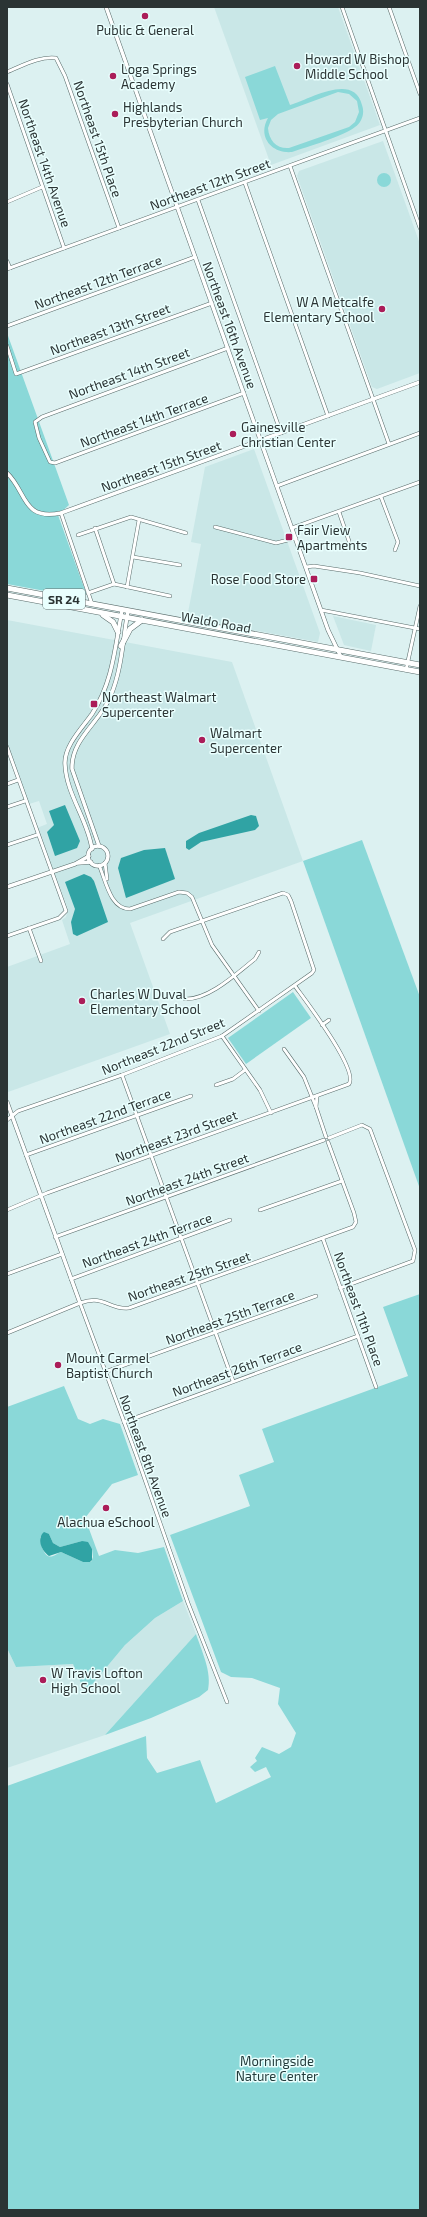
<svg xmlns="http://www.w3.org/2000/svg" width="427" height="2217" viewBox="0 0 427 2217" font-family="'Exo 2',sans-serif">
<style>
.built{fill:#c9e7e7}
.green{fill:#8ad8d8;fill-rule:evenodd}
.water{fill:#30a3a4}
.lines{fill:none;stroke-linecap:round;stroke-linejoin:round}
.minor-casing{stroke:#596c6b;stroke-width:4}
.tertiary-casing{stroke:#596c6b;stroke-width:4.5}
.trunk-casing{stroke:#596c6b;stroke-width:6}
.minor{stroke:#fff;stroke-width:3}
.tertiary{stroke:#fff;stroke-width:3.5}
.trunk{stroke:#fff;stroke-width:5}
.poi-dot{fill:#ab1d59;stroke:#e9fffe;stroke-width:1.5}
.labels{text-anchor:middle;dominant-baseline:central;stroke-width:3;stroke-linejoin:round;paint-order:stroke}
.shield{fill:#e9fffe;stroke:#647171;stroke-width:1}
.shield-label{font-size:12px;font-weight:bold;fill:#2b3434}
.poi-label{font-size:13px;fill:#2b3434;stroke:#e9fffe;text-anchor:start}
.street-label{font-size:13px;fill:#2b3434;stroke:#e9fffe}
.park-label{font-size:13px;fill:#223b3b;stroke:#e9fffe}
</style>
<rect width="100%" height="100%" fill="#dcf1f1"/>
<g class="built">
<polygon points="214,7 338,7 380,125 271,165"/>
<polygon points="383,141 420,244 420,373 377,389 372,387 297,176 299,171"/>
<polygon points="254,449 320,633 318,642 187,618 201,544 191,542 205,467"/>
<polygon points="333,616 376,625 371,651 344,645"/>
<polygon points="7,620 232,662 303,861 130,923 170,1034 8,1092 7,967 70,944 62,920 66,917 68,909 37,828 47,824 39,801 29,804 7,745"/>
<polygon points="183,1601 196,1634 105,1735 7,1768 7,1648 16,1667 73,1664 85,1693 125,1645 155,1618"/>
</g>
<g class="green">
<path d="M275,66l15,39c20,-6 64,-33 72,0 3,8 0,17 -7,22 -11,9 -48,20 -63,25 -20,2 -35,-15 -24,-34l-8,2 -15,-43zM338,92l11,2 8,7 2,11 -4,10 -6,5 -60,21c-12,1 -20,-7 -21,-20l3,-8 7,-6z"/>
<circle cx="384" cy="180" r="7"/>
<polygon points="7,333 69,505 58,515 86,593 83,598 7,584"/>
<polygon points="362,840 420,997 420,1189 303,861"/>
<polygon points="293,992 311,1018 246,1064 228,1038"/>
<polygon points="420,1294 420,2210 7,2210 7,1786 146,1736 147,1758 157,1773 200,1760 216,1803 271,1777 266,1767 255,1772 250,1767 257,1761 255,1758 262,1747 279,1754 291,1747 296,1733 278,1704 280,1688 252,1678 231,1677 221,1672 170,1535 250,1506 239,1475 274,1462 262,1429 408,1376 383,1307"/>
<path d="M64,1386l14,33 12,5 13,-5 17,5 18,51 -26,9 -27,34 14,38 16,-6 23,3 26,-6 19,54 -28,17 -30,27 -40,48 -12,-29 -57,3 -9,-19v-241zM49,1534l4,9 7,4 22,-6 10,8 1,8 -2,5h-8l-22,-10c-4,1 -4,3 -8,4 -9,4 -13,-14 -13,-19z"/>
<path d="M196,1634c6,18 16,38 12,56l-9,7 -48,21 -46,17z"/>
</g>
<g class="water">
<polygon points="65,805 80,841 77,848 55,856 47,832 54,825 49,811"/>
<polygon points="251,815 256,816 259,826 255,830 201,842 189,850 186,848 186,841 199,833"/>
<polygon points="165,848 175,879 126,898 118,868 121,858 144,850"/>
<polygon points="84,874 91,877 94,881 108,922 77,936 73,934 71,922 75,909 65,882"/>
<path d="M44,1532l5,2 4,9 7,4 22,-6 6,1 4,7v11l-2,2h-7l-22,-10 -12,4c-7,-5 -13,-17 -5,-24z"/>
</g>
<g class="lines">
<defs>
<g id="minor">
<polyline points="342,7 420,228"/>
<polyline points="389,7 420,94"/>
<path d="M7,72c15,-6 32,-16 49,-14l9,18 54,152"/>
<polyline points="7,84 64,248"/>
<polyline points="290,166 389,444"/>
<polyline points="245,183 328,416"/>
<polyline points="198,200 281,433"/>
<polyline points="7,202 42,187"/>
<polyline points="7,261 10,268"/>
<polyline points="7,269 420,118"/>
<polyline points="7,326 195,257"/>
<polyline points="7,346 16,374 212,303"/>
<polyline points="228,348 42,417 35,422 39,438 50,462 55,463 244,393"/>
<polyline points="277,486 420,433"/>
<polyline points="381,497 398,542 395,550"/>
<polyline points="339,512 349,541"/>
<polyline points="61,513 92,604"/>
<polyline points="215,527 276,543 296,538"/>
<polyline points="95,528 114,584"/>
<polyline points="292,528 420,482"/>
<polyline points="78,535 131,517 186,533"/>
<polyline points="133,557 180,565"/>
<polyline points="306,567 314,566 360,573 420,586"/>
<polyline points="127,587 139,520"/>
<polyline points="88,593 114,584 170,596"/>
<polyline points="321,610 420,629"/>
<polyline points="406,670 420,606"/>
<polyline points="7,747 66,911 59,918 7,936"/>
<polyline points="7,784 18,780"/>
<polyline points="7,807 25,801"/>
<polyline points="7,845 37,835"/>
<polyline points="105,863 107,879"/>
<path d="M99,865c7,16 11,44 31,44l49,-17 8,1 5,4 20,48 47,66"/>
<polyline points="29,928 41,961"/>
<path d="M185,999c24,1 52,-26 70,-40l4,-7"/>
<polyline points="322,1025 329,1020"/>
<polyline points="222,1036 260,1090 271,1113"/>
<polyline points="284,1049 304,1077 316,1107"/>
<polyline points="122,1075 233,1381"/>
<polyline points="216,1085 233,1079 245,1070"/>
<polyline points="317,1096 316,1107 326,1137"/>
<polyline points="7,1120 18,1111 122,1075 222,1036 312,973 314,970 291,901 288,895 283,893 170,932 163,939"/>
<polyline points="329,1138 362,1125 370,1129 415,1250 413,1261 340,1288"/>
<polyline points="26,1155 191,1096"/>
<path d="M7,1210l40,-17 302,-109c10,-14 -44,-84 -54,-98"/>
<polyline points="260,1210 342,1181"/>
<polyline points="55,1237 324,1140"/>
<polyline points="323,1239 376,1387"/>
<polyline points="7,1274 62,1254"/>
<polyline points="71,1279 230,1220"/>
<polyline points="105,1372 316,1296"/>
<polyline points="124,1422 358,1336"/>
<path d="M227,1702l-39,-99 -52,-149 -56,-151c25,-9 28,7 49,5l224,-81 3,-5 -2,-9 -26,-71"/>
</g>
<g id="tertiary">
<polyline points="106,7 328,630 341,657"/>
<path d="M7,473c20,19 15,48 54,40l359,-131"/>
<path d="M99,846l-27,-77c-1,-31 29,-47 39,-74 11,-26 12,-57 17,-84"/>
<circle cx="98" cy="856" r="10"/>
<path d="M92,849c-4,-29 -26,-55 -27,-85 -1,-18 17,-36 27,-50 21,-32 23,-67 30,-104"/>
<polyline points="78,863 91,862"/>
<polyline points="7,887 75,864 89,856"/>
<polyline points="7,1102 80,1303 7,1333"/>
</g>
<g id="trunk">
<polyline points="7,588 420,665"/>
<polyline points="7,595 420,672"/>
<polyline points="103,615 113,622 118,632"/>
<polyline points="121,646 130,629 142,620"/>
</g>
</defs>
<use href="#minor" class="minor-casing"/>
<use href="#tertiary" class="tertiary-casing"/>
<use href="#trunk" class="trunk-casing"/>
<use href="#minor" class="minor"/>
<use href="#tertiary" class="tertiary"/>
<use href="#trunk" class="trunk"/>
</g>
<g class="poi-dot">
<circle cx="145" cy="16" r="4"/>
<circle cx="297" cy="66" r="4"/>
<circle cx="113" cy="76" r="4"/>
<circle cx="115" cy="114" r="4"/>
<circle cx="382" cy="309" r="4"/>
<circle cx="233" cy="434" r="4"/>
<rect x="285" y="533" width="8" height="8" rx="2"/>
<rect x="310" y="575" width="8" height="8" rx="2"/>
<rect x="90" y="700" width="8" height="8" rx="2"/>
<circle cx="202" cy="740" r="4"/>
<circle cx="82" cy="1001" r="4"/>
<circle cx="58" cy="1365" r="4"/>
<circle cx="106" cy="1508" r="4"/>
<circle cx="43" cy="1680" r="4"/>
</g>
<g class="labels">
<rect class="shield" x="43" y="589" width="42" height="20" rx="3"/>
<g class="shield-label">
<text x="64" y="599">SR 24</text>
</g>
<g class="poi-label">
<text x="145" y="30" text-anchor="middle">Public &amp; General</text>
<text x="305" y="59">Howard W Bishop<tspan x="305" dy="15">Middle School</tspan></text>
<text x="121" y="69">Loga Springs<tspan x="121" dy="15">Academy</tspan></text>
<text x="123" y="107">Highlands<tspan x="123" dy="15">Presbyterian Church</tspan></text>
<text x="374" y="302" text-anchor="end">W A Metcalfe<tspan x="374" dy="15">Elementary School</tspan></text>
<text x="241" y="427">Gainesville<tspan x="241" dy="15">Christian Center</tspan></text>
<text x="297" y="530">Fair View<tspan x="297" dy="15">Apartments</tspan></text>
<text x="306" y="579" text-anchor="end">Rose Food Store</text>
<text x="102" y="697">Northeast Walmart<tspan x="102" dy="15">Supercenter</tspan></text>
<text x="210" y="733">Walmart<tspan x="210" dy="15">Supercenter</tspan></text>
<text x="90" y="994">Charles W Duval<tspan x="90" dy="15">Elementary School</tspan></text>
<text x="66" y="1358">Mount Carmel<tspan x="66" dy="15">Baptist Church</tspan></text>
<text x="106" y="1522" text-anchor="middle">Alachua eSchool</text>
<text x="51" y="1673">W Travis Lofton<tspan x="51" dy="15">High School</tspan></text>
</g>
<g class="street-label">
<text transform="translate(98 139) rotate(71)">Northeast 15th Place</text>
<text transform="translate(45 163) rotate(71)">Northeast 14th Avenue</text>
<text transform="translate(210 184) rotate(-20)">Northeast 12th Street</text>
<text transform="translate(98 282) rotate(-20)">Northeast 12th Terrace</text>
<text transform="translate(230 325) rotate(70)">Northeast 16th Avenue</text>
<text transform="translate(110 329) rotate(-20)">Northeast 13th Street</text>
<text transform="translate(129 373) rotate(-20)">Northeast 14th Street</text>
<text transform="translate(144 420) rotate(-20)">Northeast 14th Terrace</text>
<text transform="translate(161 466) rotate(-20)">Northeast 15th Street</text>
<text transform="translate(216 622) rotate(10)">Waldo Road</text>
<text transform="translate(163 1046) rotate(-22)">Northeast 22nd Street</text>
<text transform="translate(105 1116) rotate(-20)">Northeast 22nd Terrace</text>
<text transform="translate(176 1136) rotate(-20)">Northeast 23rd Street</text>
<text transform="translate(187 1179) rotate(-20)">Northeast 24th Street</text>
<text transform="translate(147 1240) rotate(-20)">Northeast 24th Terrace</text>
<text transform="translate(189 1276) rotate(-19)">Northeast 25th Street</text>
<text transform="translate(359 1309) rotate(70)">Northeast 11th Place</text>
<text transform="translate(230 1317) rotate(-20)">Northeast 25th Terrace</text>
<text transform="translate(237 1369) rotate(-20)">Northeast 26th Terrace</text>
<text transform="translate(146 1456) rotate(70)">Northeast 8th Avenue</text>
</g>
<g class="park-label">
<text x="277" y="2061">Morningside<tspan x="277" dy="15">Nature Center</tspan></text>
</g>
</g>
<rect width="427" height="2217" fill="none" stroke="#2b3434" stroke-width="16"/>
</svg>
